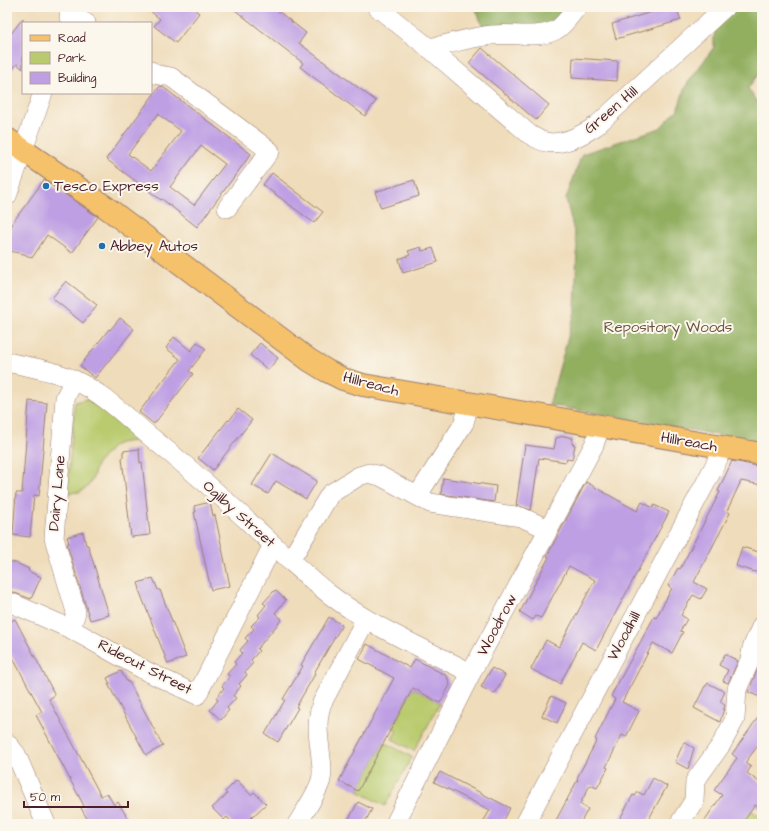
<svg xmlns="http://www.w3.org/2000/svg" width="769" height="831" viewBox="0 0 769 831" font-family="'Architects Daughter',sans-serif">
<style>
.green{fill:#b9cb6e;stroke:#82754c}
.forest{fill:#92af61;stroke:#6e6746}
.building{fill:#be9fe4;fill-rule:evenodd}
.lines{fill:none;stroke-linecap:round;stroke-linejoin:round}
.minor-casing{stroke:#9c7e72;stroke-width:20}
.major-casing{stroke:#9c7e72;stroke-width:24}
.minor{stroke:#fff;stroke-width:19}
.major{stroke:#f5c16b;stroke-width:22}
.poi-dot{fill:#1f6fb2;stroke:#fbf7ec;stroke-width:1.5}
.labels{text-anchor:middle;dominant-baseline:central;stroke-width:4;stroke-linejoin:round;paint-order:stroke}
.street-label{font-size:15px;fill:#4a1f2b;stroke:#fbf7ec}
.poi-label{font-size:15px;fill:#4a1f2b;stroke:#fbf7ec;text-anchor:start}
.park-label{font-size:15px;fill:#6b533f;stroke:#fbf7ec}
</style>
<rect width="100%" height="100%" fill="#fbf7ec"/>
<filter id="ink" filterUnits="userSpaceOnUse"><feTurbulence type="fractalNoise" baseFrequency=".025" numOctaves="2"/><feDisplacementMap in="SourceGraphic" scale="8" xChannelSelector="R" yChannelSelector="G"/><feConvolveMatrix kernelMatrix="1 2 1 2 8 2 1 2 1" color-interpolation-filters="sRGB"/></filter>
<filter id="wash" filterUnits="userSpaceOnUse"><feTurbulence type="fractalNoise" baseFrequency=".012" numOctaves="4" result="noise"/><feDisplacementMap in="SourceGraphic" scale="16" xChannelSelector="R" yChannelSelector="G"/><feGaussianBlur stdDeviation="0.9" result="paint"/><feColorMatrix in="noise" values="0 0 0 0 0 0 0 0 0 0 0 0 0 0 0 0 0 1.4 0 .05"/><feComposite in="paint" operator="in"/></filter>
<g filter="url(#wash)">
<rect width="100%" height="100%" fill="#efdcba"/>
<g class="green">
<polygon points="87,399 139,440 119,443 112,447 97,464 92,480 89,485 80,492 67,493 74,409 75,402"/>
<polygon points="413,688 440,703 414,751 392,739 397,730 392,727"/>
<polygon points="384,742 412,757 385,806 358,791"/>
<polygon points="739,802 762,818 762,824 751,824 733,811"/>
</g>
<g class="forest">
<polygon points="475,7 562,7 556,30 483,27"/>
<polygon points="725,7 762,7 762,69 748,88 758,104 762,107 762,443 549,405 575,312 577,244 566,199 582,154 660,128 678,109 685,87 714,47 714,38 717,15"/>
</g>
<g id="blocks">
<g class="building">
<polygon points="145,7 191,7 199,13 176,43 154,26 160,19"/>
<polygon points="231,7 273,7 306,33 299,43 376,101 365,116 300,67 303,63"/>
<polygon points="668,7 676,7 681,20 616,39 612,24"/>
<polygon points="23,18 23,69 17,64 7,76 7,39"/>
<polygon points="482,48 549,105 536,120 469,63"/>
<polygon points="573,58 618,61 617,81 572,78"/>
<path d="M160,86l3,1 88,67 -54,73 -35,-28 -1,1 -55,-41zM158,114l23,17 -30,40 -23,-17zM201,146l24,18 -31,41 -24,-18z"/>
<polygon points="272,173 323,212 314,223 263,185"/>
<polygon points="44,180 98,217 72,253 47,235 32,258 24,254 9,251 11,228 13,222"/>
<polygon points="414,180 419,196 381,208 375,192"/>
<polygon points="421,247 422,251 433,248 438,262 403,273 399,259 410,255 408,251"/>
<polygon points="66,281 97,305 83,323 52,298"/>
<polygon points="120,318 134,329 95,378 80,366 109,329 110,330"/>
<polygon points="174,337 191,351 197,342 206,349 189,371 193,374 154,424 139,412 180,359 166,348"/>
<polygon points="260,343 278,358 268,370 250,355"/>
<polygon points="29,401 47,403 39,496 34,495 30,537 13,535 16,493 22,493"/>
<polygon points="238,409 252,420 213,470 198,458 228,420 229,421"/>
<polygon points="564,436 573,438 572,444 575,445 572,460 567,459 566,462 539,458 531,510 516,505 525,445 554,449 556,438"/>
<polygon points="139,449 140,463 142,462 150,535 131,537 122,458 123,457 123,451"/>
<polygon points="272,453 317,481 306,499 276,481 268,494 252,485"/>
<polygon points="732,461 762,467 762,485 741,481 727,511 730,513 694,582 707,589 701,599 693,595 681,615 687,619 680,631 683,632 672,653 653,643 622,702 639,711 626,737 622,735 606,767 608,768 597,788 590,785 580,804 588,809 582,820 579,824 554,824 578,779 577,778 597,740 595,739 615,699 611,696 654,617 656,618 672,588 668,586 678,568 680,569 720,492 718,491"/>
<polygon points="443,478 496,486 494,502 441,494"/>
<polygon points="586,482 637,511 642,502 653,508 654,505 669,512 596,650 582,642 560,684 531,669 546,640 559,647 595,580 569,566 541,618 536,616 533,620 520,612 549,557 547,556"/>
<polygon points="210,502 213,516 215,515 230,586 211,590 194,512 196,512 194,506"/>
<polygon points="83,532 86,545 88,545 109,615 90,620 67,544 69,543 67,537"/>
<polygon points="742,547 762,553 762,574 736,566"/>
<polygon points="7,561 16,563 29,569 28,571 41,577 31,599 7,590"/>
<polygon points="153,578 158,590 160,590 186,657 168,664 139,590 140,589 138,583"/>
<polygon points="275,590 286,600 275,613 282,619 257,649 259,651 251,660 253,663 245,672 247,675 239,684 241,686 233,696 236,698 227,708 229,710 221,720 210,710 218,700 216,698 224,688 222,686 230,676 227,674 236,664 234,662 242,653 240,650 248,641 245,638 254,629 251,626 260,617 258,615 266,605 263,603"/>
<polygon points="329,617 342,625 314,673 315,674 296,707 298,708 278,742 265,734 285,700 283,699 303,666 301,665"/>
<polygon points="15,619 55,695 49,699 101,796 107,793 114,805 118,802 131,824 90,824 81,808 84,806 36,715 42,712 7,647 7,623"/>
<polygon points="367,644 410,668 415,659 447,676 450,685 440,703 413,688 358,791 339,781 394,678 359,659"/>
<polygon points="725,654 738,661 728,683 723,681 728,670 719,665"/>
<polygon points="762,655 762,698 748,692 760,664"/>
<polygon points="492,668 505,675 495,694 481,687"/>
<polygon points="121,671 127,682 129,682 163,746 146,755 108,684 110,684 107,678"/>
<polygon points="708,683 725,692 720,702 725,705 720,722 694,708 705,686 706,686"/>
<polygon points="551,696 566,703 557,723 542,716"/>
<polygon points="762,712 762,740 745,763 751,767 747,773 762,784 762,810 755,805 742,824 702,824 722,795 714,790 737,758 732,754"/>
<polygon points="684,742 694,748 688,769 675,762"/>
<polygon points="440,772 510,808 502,824 482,824 490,810 434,782"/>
<polygon points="653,778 667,786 646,824 617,824 633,795 635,796 638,792 644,795"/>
<polygon points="237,780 251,795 254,792 266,804 251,818 257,824 233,824 227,817 224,820 212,808 227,794 225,792"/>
<polygon points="358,802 372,809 364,824 346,824"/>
</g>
</g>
</g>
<g filter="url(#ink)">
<use href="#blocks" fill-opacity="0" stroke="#9c7e72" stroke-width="1"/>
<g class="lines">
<defs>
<g id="minor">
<path d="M377,7l52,41 100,86c5,3 11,7 17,8 17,4 36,-7 50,-16l129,-119"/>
<polyline points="69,16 78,19 86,23"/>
<path d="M429,48c21,-4 42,-11 63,-13 20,-2 47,4 64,-5 8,-5 15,-15 21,-23"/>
<polyline points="151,71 154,74 171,77 270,151 227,208"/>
<polyline points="7,196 43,93"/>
<path d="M7,362c22,5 46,8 67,18 27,12 51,35 73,54 31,25 62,51 92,79 30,27 58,56 90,81 41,32 96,55 142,79"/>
<polyline points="418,495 464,423 469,404"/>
<polyline points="290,561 330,494 359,476 369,473 380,476 430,503 521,517 548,529"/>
<polyline points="7,601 71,629 146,671 197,695 273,545"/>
<polyline points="71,629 76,612 54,538 65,398 74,380"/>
<polyline points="7,743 16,754 46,824"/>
<path d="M297,824c8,-13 20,-30 24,-44 2,-7 1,-14 0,-22 -2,-19 -6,-36 1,-55l44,-84"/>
<polyline points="395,824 471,673 594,445 600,427"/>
<polyline points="525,824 705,484 718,459 720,447"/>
<polyline points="679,824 694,801 695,781 721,745 735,719 737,689 750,660 752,648 762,625"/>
</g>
<polyline id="major" points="7,139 107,208 309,360 327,371 343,379 363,385 762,454"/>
</defs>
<use href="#minor" class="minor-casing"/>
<use href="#major" class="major-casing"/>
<use href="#minor" class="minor"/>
<use href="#major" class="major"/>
</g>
</g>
<g class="poi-dot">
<circle cx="46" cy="186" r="4"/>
<circle cx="102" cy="246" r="4"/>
</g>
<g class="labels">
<g class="street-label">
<text transform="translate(611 110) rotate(-40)">Green Hill</text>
<text transform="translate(371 384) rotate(15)">Hillreach</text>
<text transform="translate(689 442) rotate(10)">Hillreach</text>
<text transform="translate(57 493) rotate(-85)">Dairy Lane</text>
<text transform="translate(239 514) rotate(42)">Ogilby Street</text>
<text transform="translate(497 625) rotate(-62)">Woodrow</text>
<text transform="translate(624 636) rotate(-62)">Woodhill</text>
<text transform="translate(145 667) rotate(27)">Rideout Street</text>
</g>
<g class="poi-label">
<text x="54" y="186">Tesco Express</text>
<text x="110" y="246">Abbey Autos</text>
</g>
<g class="park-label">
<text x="668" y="327">Repository Woods</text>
</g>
</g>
<rect width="769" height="831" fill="none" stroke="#fbf7ec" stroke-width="24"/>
<rect x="22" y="22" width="130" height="72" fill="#fbf7ec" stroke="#b4a19f"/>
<rect x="30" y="35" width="20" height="6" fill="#f5c16b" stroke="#b4a19f"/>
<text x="58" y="42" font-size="12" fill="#4a1f2b">Road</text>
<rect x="30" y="52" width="20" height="12" fill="#b9cb6e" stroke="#b4a19f"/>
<text x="58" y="62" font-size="12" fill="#4a1f2b">Park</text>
<rect x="30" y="72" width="20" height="12" fill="#be9fe4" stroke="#b4a19f"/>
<text x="58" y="82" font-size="12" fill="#4a1f2b">Building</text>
<path d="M24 801v6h104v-6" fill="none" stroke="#4a1f2b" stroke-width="2"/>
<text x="30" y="801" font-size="12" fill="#4a1f2b" stroke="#fbf7ec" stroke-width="3" paint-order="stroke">50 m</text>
</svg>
